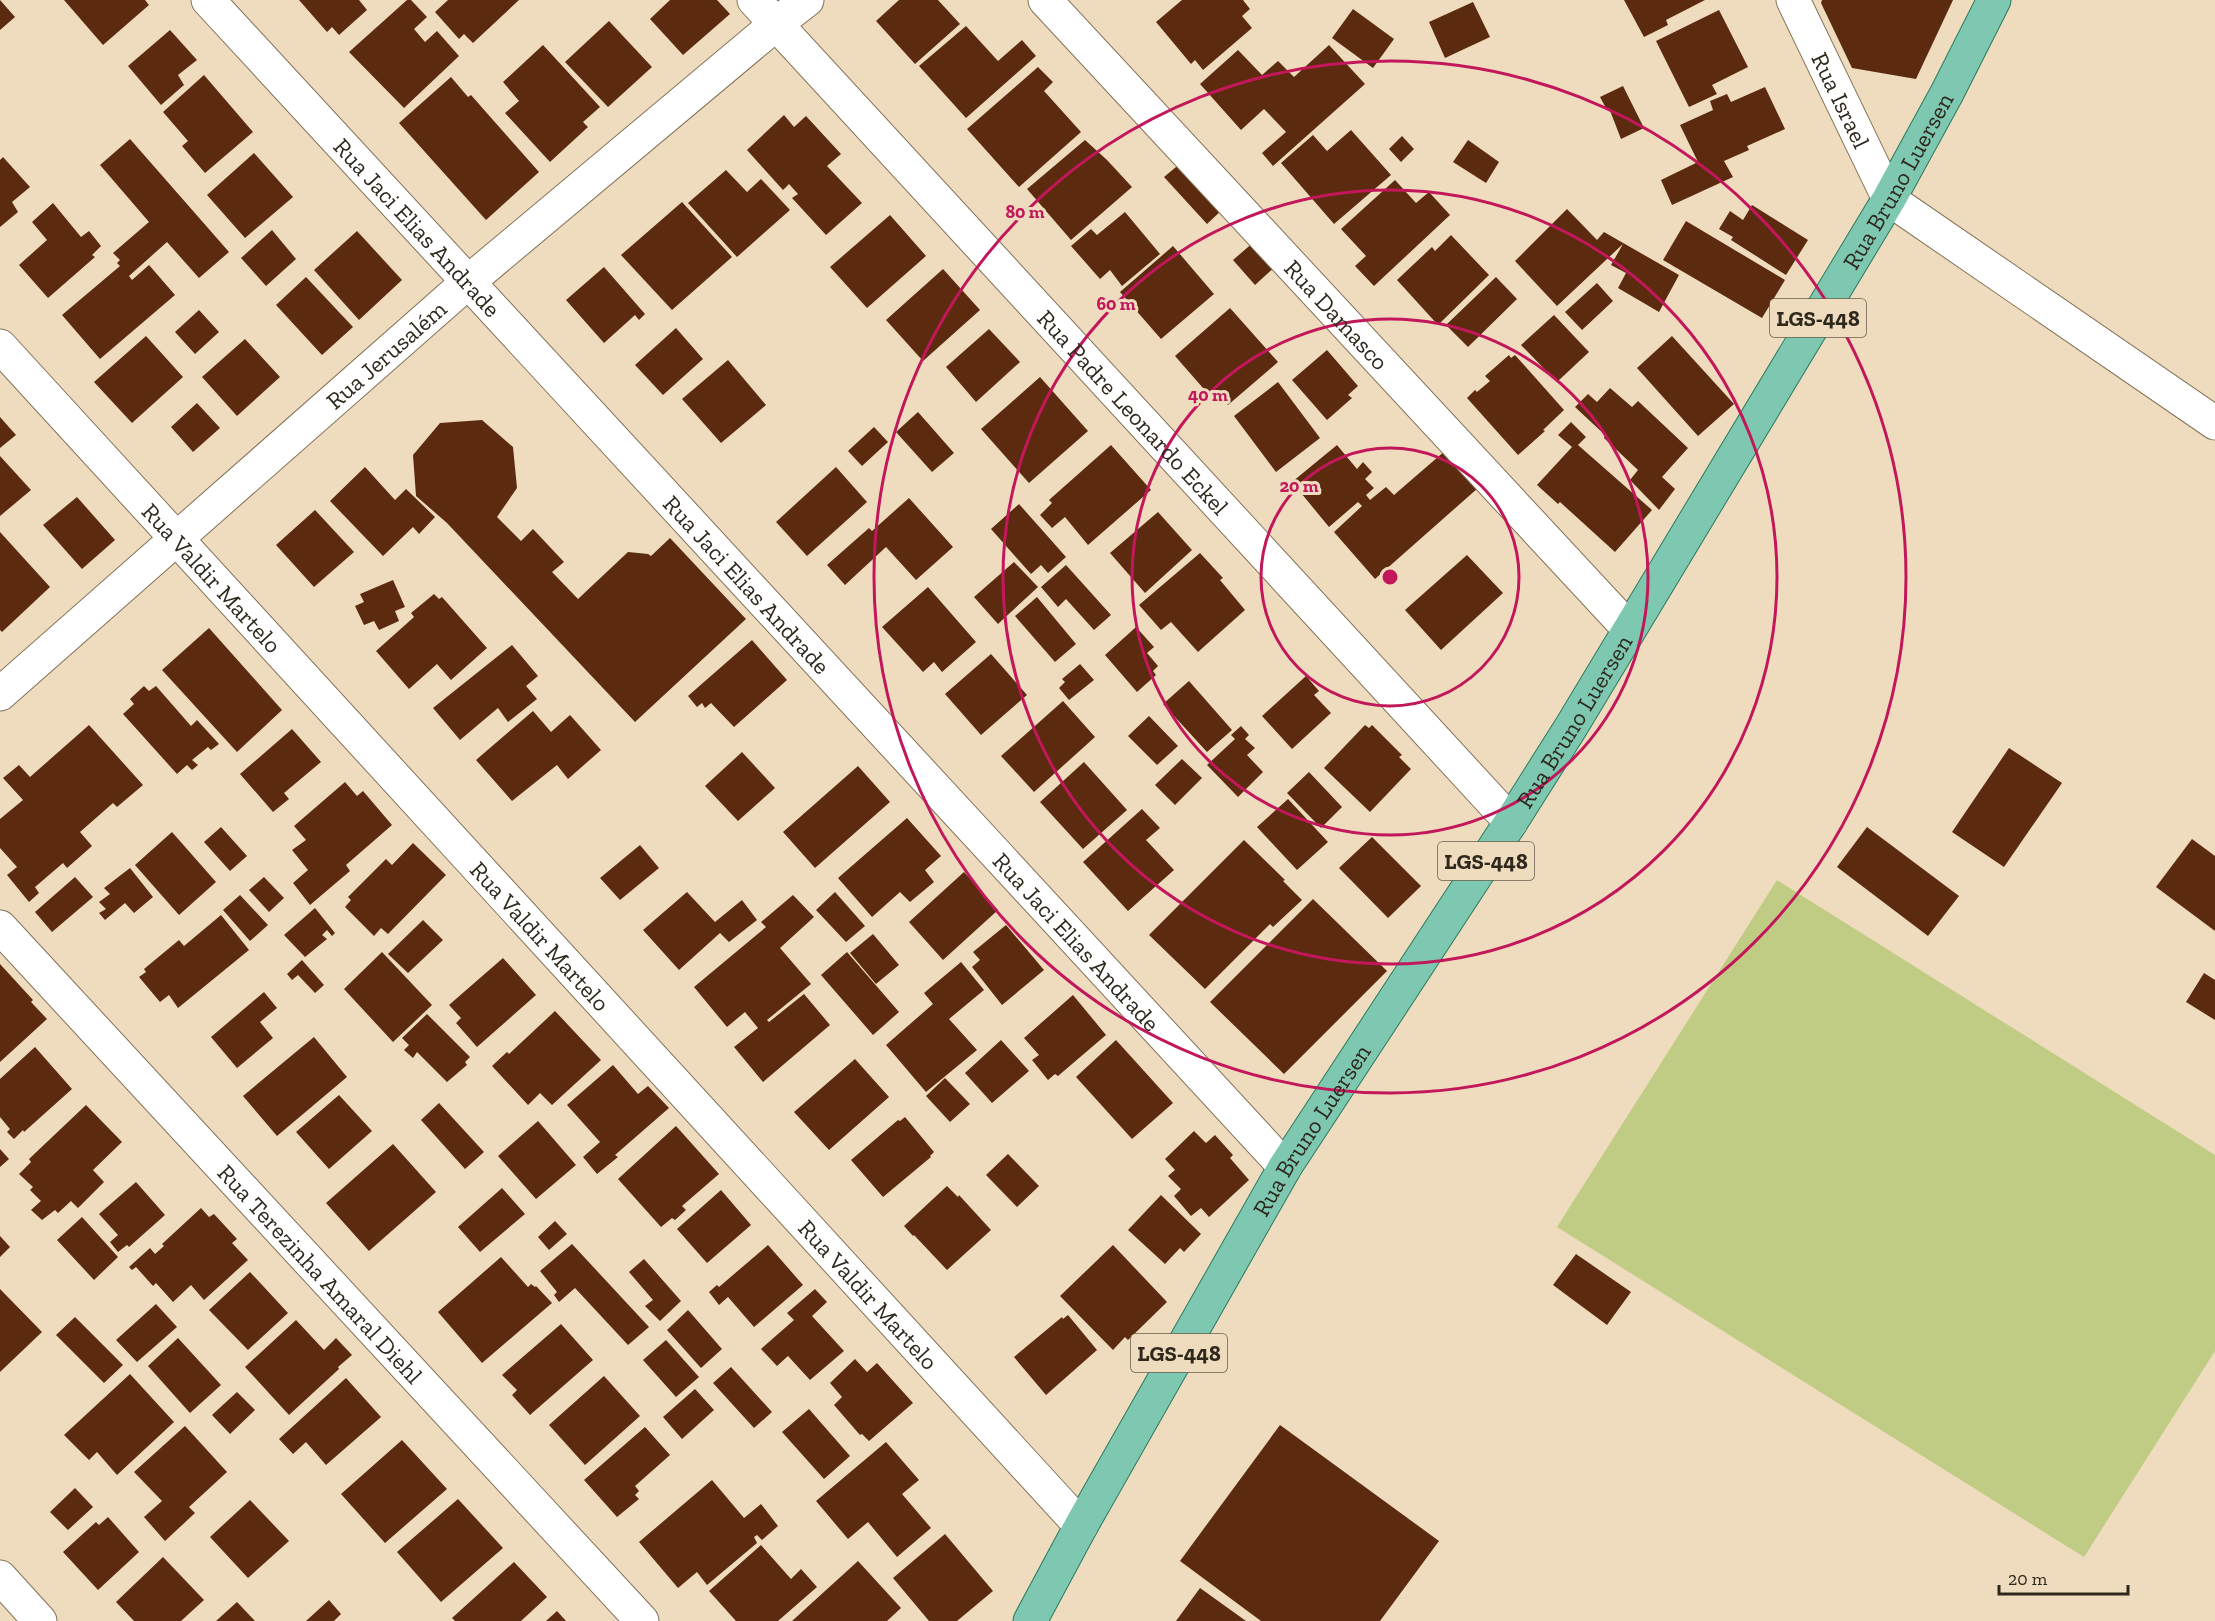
<svg xmlns="http://www.w3.org/2000/svg" width="2215" height="1621" viewBox="0 0 2215 1621" font-family="'Zilla Slab',serif">
<style>
.green{fill:#c0cb83}
.building{fill:#5c2a0e}
.lines{fill:none;stroke-linecap:round;stroke-linejoin:round}
.street-casing{stroke:#837258;stroke-width:35}
.primary-casing{stroke:#2a795d;stroke-width:35}
.street{stroke:#fff;stroke-width:33}
.primary{stroke:#7ec8b2;stroke-width:33}
.ring{fill:none;stroke:#c2185b;stroke-width:3}
.labels{text-anchor:middle;dominant-baseline:central;stroke-width:6;stroke-linejoin:round;paint-order:stroke}
.shield{fill:#efdcbf;stroke:#695e4e;stroke-width:1.5}
.shield-label{font-size:22px;font-weight:bold;fill:#2f281d}
.street-label{font-size:24px;fill:#2f281d;stroke:#efdcbf}
.centre{fill:#c2185b;stroke:#efdcbf;stroke-width:3}
.ring-label{font-size:18px;text-anchor:middle;font-weight:bold;fill:#c2185b;stroke:#efdcbf;stroke-width:6;stroke-linejoin:round;paint-order:stroke}
</style>
<rect width="100%" height="100%" fill="#efdcbf"/>
<polygon class="green" points="1777,880 2215,1155 2215,1351 2084,1557 1557,1227"/>
<g class="building">
<polygon points="0,0 15,17 0,30"/>
<polygon points="64,0 145,0 149,5 103,45"/>
<polygon points="299,0 359,0 367,10 339,35 332,27 327,32"/>
<polygon points="407,0 411,0 427,17 414,29 425,42 437,31 459,56 404,108 349,52"/>
<polygon points="448,0 519,0 473,43 464,34 459,39 435,12"/>
<polygon points="670,0 717,0 730,14 683,55 650,19"/>
<polygon points="899,0 938,0 960,24 915,64 876,21"/>
<polygon points="1182,0 1243,0 1250,9 1242,16 1252,28 1203,70 1195,60 1191,64 1156,22"/>
<polygon points="1624,0 1705,0 1666,20 1668,25 1644,37"/>
<polygon points="1822,0 1953,0 1916,79 1852,68 1821,3"/>
<polygon points="1473,2 1490,37 1445,58 1429,22"/>
<polygon points="1353,9 1394,39 1373,68 1332,38"/>
<polygon points="1719,10 1748,67 1712,85 1717,94 1689,107 1656,41"/>
<polygon points="609,21 652,67 608,107 565,62"/>
<polygon points="966,26 998,61 1022,40 1036,56 966,118 919,66"/>
<polygon points="170,30 197,60 178,75 184,85 161,105 128,66"/>
<polygon points="543,45 600,107 583,122 588,127 550,162 505,113 519,101 503,82"/>
<polygon points="1329,45 1365,84 1273,166 1262,153 1286,132 1264,109 1241,130 1200,84 1238,50 1262,75 1278,61 1294,77"/>
<polygon points="1038,67 1053,82 1044,91 1081,132 1019,187 967,129"/>
<polygon points="204,75 253,132 205,173 182,146 188,141 163,112"/>
<polygon points="451,77 468,97 471,95 539,172 486,220 399,123"/>
<polygon points="1623,86 1644,128 1621,139 1609,108 1607,110 1600,97"/>
<polygon points="1765,87 1785,129 1747,146 1749,150 1724,161 1733,177 1672,205 1661,180 1698,162 1680,125 1713,110 1710,101 1727,94 1731,102"/>
<polygon points="784,115 794,127 806,116 841,154 827,166 862,203 826,235 792,198 798,194 789,184 783,190 747,150"/>
<polygon points="1351,130 1391,175 1334,224 1281,163 1313,135 1327,151"/>
<polygon points="1402,136 1414,149 1401,162 1389,149"/>
<polygon points="130,139 229,252 199,278 167,242 129,276 132,280 149,265 175,295 100,359 62,315 120,266 117,263 120,260 113,253 149,222 100,165"/>
<polygon points="1085,140 1107,160 1132,187 1071,240 1027,189"/>
<polygon points="1468,140 1499,162 1486,183 1453,162"/>
<polygon points="254,153 293,197 245,238 207,195"/>
<polygon points="3,157 30,187 12,202 18,212 0,227 0,160"/>
<polygon points="1182,162 1224,208 1207,224 1164,177"/>
<polygon points="726,170 747,192 761,179 790,210 737,257 688,203"/>
<polygon points="1395,180 1416,203 1429,192 1450,215 1374,286 1355,266 1366,256 1341,229"/>
<polygon points="682,202 732,257 672,310 621,255"/>
<polygon points="53,203 81,237 89,231 101,246 92,255 95,257 48,298 19,265 47,240 32,222"/>
<polygon points="1752,205 1808,240 1786,275 1731,240 1733,237 1719,229 1730,211 1743,220"/>
<polygon points="1567,209 1597,240 1604,232 1679,275 1659,312 1618,288 1626,273 1611,265 1623,244 1557,306 1515,261"/>
<polygon points="1125,212 1160,254 1122,286 1110,270 1100,279 1071,246 1091,229 1097,235"/>
<polygon points="890,215 926,256 867,308 830,267"/>
<polygon points="1686,221 1785,280 1762,318 1663,260"/>
<polygon points="272,230 296,259 266,286 241,258"/>
<polygon points="357,231 402,280 359,320 314,270"/>
<polygon points="1451,235 1489,275 1438,325 1397,280 1432,247 1435,251"/>
<polygon points="1255,241 1276,266 1255,285 1233,260"/>
<polygon points="1173,246 1214,294 1161,339 1120,292"/>
<polygon points="604,267 645,314 639,320 635,315 604,343 566,300"/>
<polygon points="943,269 980,310 923,361 886,320"/>
<polygon points="306,277 353,327 322,355 276,305"/>
<polygon points="1496,277 1517,299 1468,347 1446,325"/>
<polygon points="1597,283 1613,301 1582,330 1565,312"/>
<polygon points="1230,308 1278,362 1228,405 1215,391 1210,396 1175,356"/>
<polygon points="199,310 219,332 195,354 175,332"/>
<polygon points="1554,315 1589,352 1557,382 1521,345"/>
<polygon points="676,328 703,359 663,395 635,365"/>
<polygon points="989,329 1020,362 976,402 946,367"/>
<polygon points="146,336 183,377 132,423 94,382"/>
<polygon points="1672,336 1734,404 1698,436 1637,368"/>
<polygon points="245,339 280,377 237,416 202,377"/>
<polygon points="1327,350 1358,386 1348,395 1352,398 1327,420 1292,380"/>
<polygon points="1509,355 1511,358 1515,355 1564,410 1543,430 1545,431 1518,455 1467,398 1475,390 1477,392 1490,381 1485,376"/>
<polygon points="728,360 766,405 721,443 682,399"/>
<polygon points="1040,377 1088,431 1029,483 981,429"/>
<polygon points="1278,382 1320,438 1276,472 1234,416"/>
<polygon points="1610,388 1632,407 1638,401 1688,448 1662,477 1675,489 1659,510 1630,480 1638,470 1604,438 1605,435 1575,407 1588,394 1597,402"/>
<polygon points="197,403 220,428 193,452 171,427"/>
<polygon points="918,412 954,453 932,472 896,432"/>
<polygon points="0,417 16,435 0,448"/>
<polygon points="482,420 513,447 517,488 497,517 521,541 533,529 564,562 552,572 578,599 628,552 648,554 651,556 670,538 746,619 635,722 447,523 416,496 413,455 440,423"/>
<polygon points="1571,422 1586,437 1578,445 1652,510 1615,552 1560,502 1558,504 1537,485 1572,447 1558,435"/>
<polygon points="874,427 888,442 862,466 848,451"/>
<polygon points="1111,445 1151,490 1088,545 1065,517 1052,528 1040,515 1052,503 1049,500"/>
<polygon points="1337,445 1357,469 1363,462 1372,472 1365,479 1374,488 1366,495 1370,500 1386,487 1394,495 1446,450 1478,488 1375,579 1334,532 1362,506 1358,502 1329,527 1292,482"/>
<polygon points="0,456 31,490 0,516"/>
<polygon points="365,467 395,500 406,489 435,517 419,534 413,527 383,556 330,501"/>
<polygon points="836,467 867,502 807,556 776,522"/>
<polygon points="77,497 115,540 82,569 43,525"/>
<polygon points="909,498 953,547 916,580 886,547 845,585 827,565 869,528 872,531"/>
<polygon points="1019,504 1066,557 1048,573 1041,565 1031,574 991,529"/>
<polygon points="315,510 354,552 314,587 276,545"/>
<polygon points="1158,512 1192,550 1145,593 1110,553"/>
<polygon points="0,532 50,587 2,632 0,630"/>
<polygon points="1200,553 1223,578 1220,580 1245,610 1198,652 1171,622 1161,630 1139,605"/>
<polygon points="1467,555 1503,593 1441,650 1405,610"/>
<polygon points="1014,562 1038,587 998,624 974,597"/>
<polygon points="1066,565 1111,615 1094,630 1066,599 1058,607 1041,587"/>
<polygon points="393,580 405,607 395,611 399,621 379,630 374,621 364,625 355,606 364,602 360,594"/>
<polygon points="928,587 976,642 942,672 934,662 923,672 882,627"/>
<polygon points="434,594 439,599 442,597 487,648 451,680 437,664 409,689 376,651 414,617 411,613"/>
<polygon points="1037,597 1076,644 1055,662 1015,616"/>
<polygon points="1136,627 1154,647 1147,653 1158,666 1153,671 1156,675 1137,692 1105,655"/>
<polygon points="209,628 282,710 237,752 162,670"/>
<polygon points="752,640 787,680 734,727 711,703 705,708 702,703 697,707 688,696"/>
<polygon points="512,645 538,676 526,686 537,699 508,722 498,708 460,740 433,708"/>
<polygon points="991,654 1027,695 981,735 945,694"/>
<polygon points="1080,664 1094,680 1069,700 1059,688 1065,682 1062,679"/>
<polygon points="1306,676 1319,691 1314,695 1331,713 1292,749 1262,716"/>
<polygon points="1189,681 1232,730 1207,752 1163,704"/>
<polygon points="144,686 149,691 156,686 191,726 197,720 219,744 211,750 208,747 192,760 198,765 192,770 187,765 177,774 123,714 134,704 130,699"/>
<polygon points="1063,701 1095,737 1034,792 1001,756"/>
<polygon points="533,711 551,732 570,715 601,750 568,779 557,765 512,801 476,760"/>
<polygon points="1149,716 1178,746 1157,765 1128,736"/>
<polygon points="89,725 143,785 117,807 113,803 80,832 92,846 67,868 63,863 35,887 39,893 29,902 7,875 17,867 0,848 0,819 23,800 3,778 19,765 30,777"/>
<polygon points="1365,725 1369,728 1372,725 1402,755 1399,757 1411,769 1370,812 1324,768"/>
<polygon points="1241,726 1249,735 1245,739 1255,748 1247,755 1263,772 1238,797 1207,765 1235,739 1231,735"/>
<polygon points="292,729 321,762 284,793 289,799 273,812 240,774"/>
<polygon points="2009,748 2062,783 2004,867 1952,832"/>
<polygon points="742,752 775,788 738,821 705,786"/>
<polygon points="1182,759 1202,778 1175,805 1155,785"/>
<polygon points="1084,762 1127,810 1083,849 1040,802"/>
<polygon points="858,766 890,802 815,868 783,832"/>
<polygon points="1309,772 1342,807 1321,828 1287,793"/>
<polygon points="345,782 357,796 363,791 392,825 346,865 350,871 310,905 293,883 308,870 292,850 306,840 294,826"/>
<polygon points="1288,799 1328,842 1297,870 1257,827"/>
<polygon points="1142,809 1160,828 1146,840 1174,870 1128,911 1083,862"/>
<polygon points="907,818 941,856 925,870 934,882 910,902 900,892 872,917 838,878"/>
<polygon points="221,827 247,856 230,871 204,842"/>
<polygon points="1867,827 1959,896 1928,936 1837,867"/>
<polygon points="172,832 216,882 179,915 135,865"/>
<polygon points="1372,837 1421,886 1388,918 1339,868"/>
<polygon points="2192,839 2215,856 2215,931 2156,887"/>
<polygon points="1244,840 1285,880 1283,881 1302,900 1273,927 1270,924 1205,989 1149,935"/>
<polygon points="413,843 446,875 388,934 381,928 374,936 345,907 351,900 348,897 386,859 392,865"/>
<polygon points="640,845 659,868 620,900 600,878"/>
<polygon points="130,868 153,897 134,913 125,903 105,920 99,913 106,909 99,902 110,894 104,888"/>
<polygon points="964,872 998,910 943,960 909,922"/>
<polygon points="75,877 93,897 52,932 35,912"/>
<polygon points="264,877 284,898 269,912 249,890"/>
<polygon points="687,892 715,922 742,900 757,920 729,942 720,933 679,970 643,930"/>
<polygon points="835,892 865,926 846,942 816,910"/>
<polygon points="240,895 268,925 250,941 223,910"/>
<polygon points="793,895 814,917 780,948 811,984 767,1020 769,1022 804,994 830,1025 763,1082 734,1047 758,1028 745,1012 727,1027 694,987 766,927 761,922"/>
<polygon points="1313,899 1387,971 1284,1074 1210,1002"/>
<polygon points="315,908 335,933 332,936 327,930 322,935 327,939 305,957 284,935"/>
<polygon points="221,915 249,950 178,1008 169,995 160,1002 139,977 146,972 144,969 179,940 184,946"/>
<polygon points="423,920 443,940 408,973 388,954"/>
<polygon points="1006,925 1044,970 1002,1005 972,967 980,960 973,952"/>
<polygon points="873,934 899,965 876,984 850,953"/>
<polygon points="382,952 432,1005 393,1042 344,989"/>
<polygon points="847,952 899,1012 873,1035 821,975"/>
<polygon points="503,958 536,995 477,1047 456,1023 461,1018 449,1005"/>
<polygon points="302,960 324,985 315,993 298,975 292,980 287,974"/>
<polygon points="961,962 984,990 949,1019 977,1050 926,1092 886,1045 933,1004 924,993"/>
<polygon points="0,964 33,1000 31,1002 47,1019 0,1062"/>
<polygon points="2204,973 2215,980 2215,1020 2186,1002"/>
<polygon points="264,992 277,1008 260,1022 273,1038 237,1068 211,1037"/>
<polygon points="1073,995 1106,1035 1058,1076 1055,1074 1048,1080 1032,1060 1039,1055 1024,1038"/>
<polygon points="555,1011 601,1060 552,1105 540,1093 528,1105 492,1066 507,1052 509,1054"/>
<polygon points="427,1014 470,1057 465,1062 467,1065 447,1082 417,1052 413,1058 404,1050 409,1045 402,1038"/>
<polygon points="314,1037 347,1077 277,1136 243,1096"/>
<polygon points="1001,1040 1029,1071 992,1103 965,1073"/>
<polygon points="1116,1040 1173,1103 1132,1139 1076,1077"/>
<polygon points="35,1047 72,1089 24,1132 23,1130 14,1139 7,1132 10,1129 0,1117 0,1079"/>
<polygon points="855,1059 889,1097 829,1150 794,1112"/>
<polygon points="613,1065 638,1094 648,1086 669,1108 615,1155 618,1157 597,1174 583,1157 600,1142 567,1105"/>
<polygon points="945,1078 970,1104 950,1122 926,1096"/>
<polygon points="339,1095 372,1131 329,1169 296,1132"/>
<polygon points="439,1103 484,1152 465,1169 421,1120"/>
<polygon points="86,1105 122,1142 93,1170 104,1182 78,1208 71,1201 58,1213 55,1210 42,1220 31,1210 41,1201 30,1190 33,1187 19,1174 31,1162 29,1159"/>
<polygon points="905,1117 934,1152 930,1156 931,1157 883,1197 851,1160 898,1120 900,1121"/>
<polygon points="538,1121 576,1165 536,1199 498,1156"/>
<polygon points="676,1126 719,1174 682,1206 686,1210 675,1220 672,1218 661,1227 618,1179"/>
<polygon points="1194,1131 1206,1143 1215,1135 1233,1155 1230,1158 1249,1180 1209,1217 1201,1208 1191,1216 1174,1196 1181,1189 1168,1176 1175,1170 1165,1159"/>
<polygon points="393,1144 436,1192 369,1251 326,1203"/>
<polygon points="0,1149 9,1159 0,1167"/>
<polygon points="1008,1154 1039,1186 1017,1207 986,1175"/>
<polygon points="136,1182 165,1215 129,1247 127,1245 118,1252 110,1242 118,1235 99,1214"/>
<polygon points="947,1186 958,1197 959,1195 991,1230 947,1270 914,1235 913,1236 904,1226"/>
<polygon points="502,1188 525,1214 480,1252 458,1227"/>
<polygon points="721,1190 751,1225 707,1263 677,1229"/>
<polygon points="1161,1195 1201,1234 1184,1252 1180,1248 1165,1264 1128,1230"/>
<polygon points="201,1208 209,1217 214,1214 237,1239 232,1243 248,1260 204,1300 191,1285 173,1302 156,1283 153,1286 136,1267 132,1270 129,1267 150,1248 155,1254 164,1246 162,1244"/>
<polygon points="82,1217 118,1257 94,1280 57,1240"/>
<polygon points="555,1221 567,1234 549,1250 538,1237"/>
<polygon points="0,1236 10,1247 0,1257"/>
<polygon points="572,1244 649,1327 628,1345 575,1288 559,1302 554,1295 557,1292 540,1271"/>
<polygon points="768,1245 803,1285 754,1327 728,1297 719,1305 709,1292 717,1285 719,1287"/>
<polygon points="1113,1245 1167,1302 1128,1340 1125,1337 1113,1350 1060,1296"/>
<polygon points="1576,1254 1631,1292 1607,1325 1553,1285"/>
<polygon points="501,1257 528,1287 531,1284 535,1287 536,1286 552,1303 482,1363 438,1312"/>
<polygon points="644,1259 681,1301 660,1321 645,1306 653,1300 629,1272"/>
<polygon points="250,1272 288,1313 248,1350 209,1310"/>
<polygon points="0,1289 42,1332 0,1372"/>
<polygon points="815,1289 827,1302 812,1316 844,1351 810,1380 788,1356 777,1366 761,1349 794,1320 787,1313"/>
<polygon points="156,1304 177,1327 137,1362 116,1340"/>
<polygon points="688,1310 722,1349 701,1368 667,1330"/>
<polygon points="1068,1315 1097,1350 1046,1395 1014,1357 1062,1317 1063,1319"/>
<polygon points="75,1317 123,1365 104,1383 56,1335"/>
<polygon points="296,1320 324,1350 336,1338 352,1355 338,1367 339,1369 289,1415 245,1367"/>
<polygon points="561,1324 593,1360 530,1415 512,1395 517,1390 502,1375"/>
<polygon points="178,1338 221,1385 190,1413 148,1366"/>
<polygon points="666,1340 699,1377 676,1397 643,1360"/>
<polygon points="855,1359 867,1372 877,1363 913,1403 869,1441 862,1434 860,1435 834,1405 842,1397 830,1383"/>
<polygon points="731,1367 772,1412 754,1428 713,1383"/>
<polygon points="130,1374 174,1422 117,1475 97,1452 89,1460 64,1435"/>
<polygon points="604,1376 640,1416 585,1465 549,1425"/>
<polygon points="346,1378 381,1417 326,1465 306,1442 293,1454 279,1439"/>
<polygon points="695,1389 714,1410 682,1439 663,1417"/>
<polygon points="237,1392 255,1410 230,1434 212,1415"/>
<polygon points="809,1409 850,1456 824,1479 782,1432"/>
<polygon points="1280,1425 1439,1541 1380,1621 1261,1621 1180,1561"/>
<polygon points="185,1426 227,1472 189,1507 195,1513 165,1541 144,1517 162,1501 134,1472"/>
<polygon points="645,1427 670,1455 635,1486 639,1491 635,1495 639,1499 617,1517 584,1480"/>
<polygon points="402,1440 447,1489 385,1543 341,1494"/>
<polygon points="886,1442 919,1480 902,1494 931,1528 897,1557 868,1522 848,1539 816,1501"/>
<polygon points="712,1480 744,1518 761,1504 778,1526 762,1540 757,1535 754,1537 757,1543 707,1585 697,1572 678,1588 639,1542"/>
<polygon points="75,1488 93,1507 68,1530 50,1512"/>
<polygon points="458,1499 503,1548 441,1602 397,1552"/>
<polygon points="250,1500 289,1541 248,1578 210,1537"/>
<polygon points="108,1517 139,1552 98,1590 63,1552 96,1522 99,1525"/>
<polygon points="945,1534 993,1591 957,1621 929,1621 893,1578"/>
<polygon points="761,1545 791,1579 801,1569 817,1587 778,1621 736,1621 709,1591"/>
<polygon points="163,1557 204,1600 181,1621 134,1621 116,1602"/>
<polygon points="858,1561 901,1608 887,1621 792,1621"/>
<polygon points="514,1562 547,1597 521,1621 455,1621 452,1618"/>
<polygon points="1200,1588 1246,1621 1176,1621"/>
<polygon points="329,1600 341,1614 334,1621 306,1621"/>
<polygon points="237,1602 255,1621 216,1621"/>
<polygon points="557,1611 566,1621 546,1621"/>
</g>
<g class="lines">
<defs>
<g id="street">
<path id="s1" d="M208,0l1077,1167"/>
<path id="s2" d="M754,0l757,822"/>
<path id="s3" d="M1045,0l584,629"/>
<path id="s4" d="M1793,0l96,199 326,224"/>
<path id="s5" d="M0,346l1081,1180"/>
<path id="s6" d="M0,694l468,-412 308,-258 31,-24"/>
<path id="s7" d="M0,927l642,694"/>
<polyline points="0,1577 40,1621"/>
</g>
<g id="primary">
<path id="s8" d="M1030,1621l51,-95 204,-359 226,-345 60,-95 318,-528 58,-106 47,-93"/>
</g>
</defs>
<use href="#street" class="street-casing"/>
<use href="#primary" class="primary-casing"/>
<use href="#street" class="street"/>
<use href="#primary" class="primary"/>
</g>
<g class="ring">
<circle cx="1390" cy="577" r="129"/>
<circle cx="1390" cy="577" r="258"/>
<circle cx="1390" cy="577" r="387"/>
<circle cx="1390" cy="577" r="516"/>
</g>
<g class="labels">
<g class="shield">
<rect x="1770" y="299" width="96" height="38" rx="4.5"/>
<rect x="1438" y="842" width="96" height="38" rx="4.5"/>
<rect x="1131" y="1334" width="96" height="38" rx="4.5"/>
</g>
<g class="shield-label">
<text x="1818" y="318">LGS-448</text>
<text x="1486" y="861">LGS-448</text>
<text x="1179" y="1353">LGS-448</text>
</g>
<g class="street-label">
<text stroke="none"><textPath href="#s4" startOffset="111">Rua Israel</textPath></text>
<text stroke="none"><textPath href="#s8" startOffset="1682">Rua Bruno Luersen</textPath></text>
<text stroke="none"><textPath href="#s1" startOffset="309">Rua Jaci Elias Andrade</textPath></text>
<text stroke="none"><textPath href="#s3" startOffset="429">Rua Damasco</textPath></text>
<text stroke="none"><textPath href="#s6" startOffset="514">Rua Jerusalém</textPath></text>
<text stroke="none"><textPath href="#s2" startOffset="560">Rua Padre Leonardo Eckel</textPath></text>
<text stroke="none"><textPath href="#s5" startOffset="314">Rua Valdir Martelo</textPath></text>
<text stroke="none"><textPath href="#s1" startOffset="795">Rua Jaci Elias Andrade</textPath></text>
<text stroke="none"><textPath href="#s8" startOffset="1052">Rua Bruno Luersen</textPath></text>
<text stroke="none"><textPath href="#s5" startOffset="800">Rua Valdir Martelo</textPath></text>
<text stroke="none"><textPath href="#s1" startOffset="1281">Rua Jaci Elias Andrade</textPath></text>
<text stroke="none"><textPath href="#s8" startOffset="566">Rua Bruno Luersen</textPath></text>
<text stroke="none"><textPath href="#s7" startOffset="472">Rua Terezinha Amaral Diehl</textPath></text>
<text stroke="none"><textPath href="#s5" startOffset="1286">Rua Valdir Martelo</textPath></text>
</g>
</g>
<circle cx="1390" cy="577" r="9" class="centre"/>
<g class="ring-label">
<text x="1025" y="218">80 m</text>
<text x="1116" y="310">60 m</text>
<text x="1208" y="401">40 m</text>
<text x="1299" y="492">20 m</text>
</g>
<path d="M1999 1585v9h129v-9" fill="none" stroke="#2f281d" stroke-width="3"/>
<text x="2008" y="1585" font-size="18" fill="#2f281d" stroke="#efdcbf" stroke-width="4.5" paint-order="stroke">20 m</text>
</svg>
